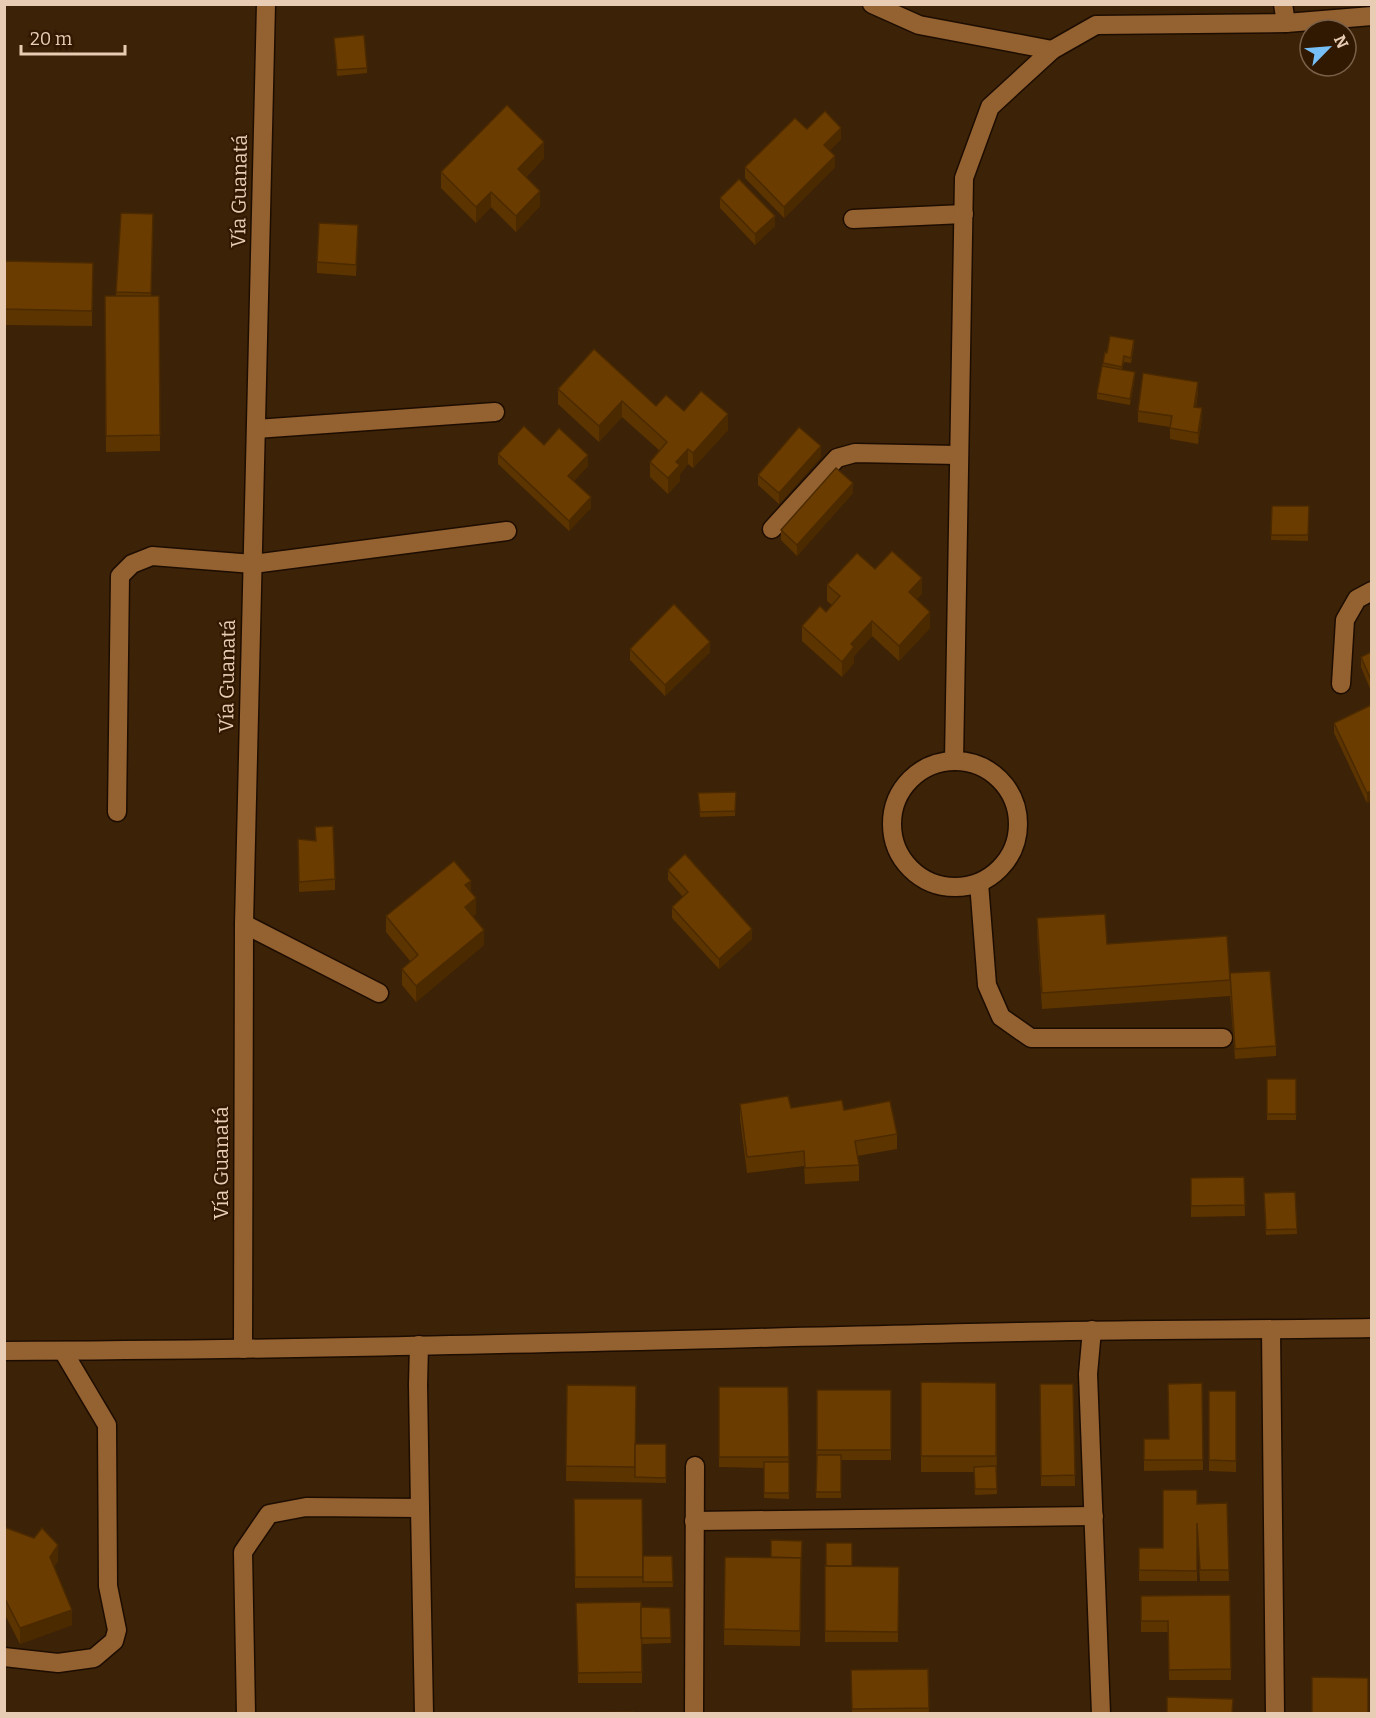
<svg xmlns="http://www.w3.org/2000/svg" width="1376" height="1718" viewBox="0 0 1376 1718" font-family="Bitter,serif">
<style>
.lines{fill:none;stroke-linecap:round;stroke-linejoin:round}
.lane-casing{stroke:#1d0d01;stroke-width:21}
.street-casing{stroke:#1d0d01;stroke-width:21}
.lane{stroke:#946130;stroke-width:18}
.street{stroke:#946130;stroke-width:18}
.wall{fill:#5c3400}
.shaded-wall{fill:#4b2a00}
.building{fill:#6b3c00;stroke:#4b2a00;stroke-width:1.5}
.labels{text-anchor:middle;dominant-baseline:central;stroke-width:4.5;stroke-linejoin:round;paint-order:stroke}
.street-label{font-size:20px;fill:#e8ccb3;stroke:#311800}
</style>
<rect width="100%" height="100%" fill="#3c2207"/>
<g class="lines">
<defs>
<g id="lane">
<polyline points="872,4 919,25 1052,50"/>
<polyline points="1283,4 1286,23"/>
<polyline points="853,219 964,214"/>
<polyline points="256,429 495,412"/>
<polyline points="772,529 837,458 855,453 958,455"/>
<polyline points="1341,684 1345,620 1357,599 1372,591"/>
<polyline points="117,812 120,576 132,564 152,556 253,564 507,531"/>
<polyline points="979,883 987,985 1001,1017 1031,1038 1223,1038"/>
<polyline points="244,924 379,993"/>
<polyline points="1092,1330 1088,1374 1101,1714"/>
<polyline points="420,1508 424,1714"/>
<polyline points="694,1521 1094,1516"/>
<polyline points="4,1657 58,1663 94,1658 114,1641 117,1630 108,1586 107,1425 63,1351"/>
<polyline points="246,1714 243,1552 269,1514 306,1507 420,1508 418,1385"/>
<polyline points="694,1714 695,1466"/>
</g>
<g id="street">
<circle cx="955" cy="824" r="63"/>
<polyline points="954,761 964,178 990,107 1052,50 1096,25 1286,23 1372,16"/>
<polyline points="1271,1330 1275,1714"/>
<polyline points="243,1349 244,924 266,4"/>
<path d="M4,1351c339,-1 678,-12 1017,-19 117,-3 234,-2 351,-4"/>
<polyline points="418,1385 419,1345"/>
</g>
</defs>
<use href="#lane" class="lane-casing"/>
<use href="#street" class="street-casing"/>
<use href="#lane" class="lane"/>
<use href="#street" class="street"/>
</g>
<g class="wall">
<polygon points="334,38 367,68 367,73 337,76"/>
<polygon points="807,129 841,139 829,151 835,167 784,218 745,178 745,167"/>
<polygon points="544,158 526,177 540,206 516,232 491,207 476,223 441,188 441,172"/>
<polygon points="720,198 775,226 755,245 720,208"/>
<polygon points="121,213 153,214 151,296 159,296 160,451 106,452 105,296 116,296"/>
<polygon points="358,236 356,276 317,273 317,262"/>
<polygon points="4,261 93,263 92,326 4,325"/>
<polygon points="1134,346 1131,363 1124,362 1122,369 1135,377 1130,405 1097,399 1097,393 1103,363 1107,353"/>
<polygon points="558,389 684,411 728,430 693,468 688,464 680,474 680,481 668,494 650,477 650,462 659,450 622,417 599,442 558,404"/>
<polygon points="1198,392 1196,407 1202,418 1198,444 1170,439 1170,427 1138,422 1138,411"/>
<polygon points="544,445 588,466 574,481 591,508 569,531 498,464 498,454"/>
<polygon points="821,457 779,504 758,485 758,475"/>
<polygon points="853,493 797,556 781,540 781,530"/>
<polygon points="1272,506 1309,506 1308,541 1271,540"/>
<polygon points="875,569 922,594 916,599 930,628 899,661 872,636 854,656 854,663 842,677 802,641 802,626 826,612 832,605 827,601 827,585"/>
<polygon points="630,649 710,652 665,696 630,660"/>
<polygon points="1371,652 1371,691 1361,667 1361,657"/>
<polygon points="1371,705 1367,803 1334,733 1334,723"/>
<polygon points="736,792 735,816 700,817 698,793"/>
<polygon points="315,827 335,879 335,890 299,892 298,839 315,841"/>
<polygon points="668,870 752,939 719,969 672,918 672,907 683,897 668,880"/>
<polygon points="471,893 476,914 473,916 484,945 416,1002 402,985 402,969 411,962 386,932 386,916"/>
<polygon points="1037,918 1107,944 1230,973 1276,1046 1276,1056 1235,1059 1230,996 1042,1009 1037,934"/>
<rect x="1267" y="1079" width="29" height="41"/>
<polygon points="740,1104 791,1108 844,1110 897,1134 897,1149 857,1156 859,1165 859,1181 805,1184 804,1166 747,1173 740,1119"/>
<polygon points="1244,1177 1245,1216 1191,1217 1191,1178"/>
<polygon points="1295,1192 1297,1234 1266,1235 1264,1193"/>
<polygon points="921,1382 996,1383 997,1494 975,1495 974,1472 921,1472"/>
<polygon points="1202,1383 1203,1470 1144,1471 1144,1439 1169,1439"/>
<polygon points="1040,1384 1073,1384 1075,1486 1041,1486"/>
<polygon points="567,1385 635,1460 666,1444 666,1483 566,1481"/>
<polygon points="719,1387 788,1387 789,1499 764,1498 764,1468 719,1467"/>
<polygon points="817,1390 891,1390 891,1460 841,1460 841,1498 816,1498"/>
<polygon points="1209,1391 1236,1391 1236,1472 1209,1471"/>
<polygon points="574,1499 643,1573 672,1556 673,1587 575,1588"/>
<polygon points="1227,1503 1229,1581 1200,1581 1197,1534 1197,1581 1139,1581 1139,1548 1163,1548 1197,1504"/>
<polygon points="4,1527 58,1561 54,1567 72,1625 20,1644 4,1613"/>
<polygon points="802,1541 800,1646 724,1645 725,1557 771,1557"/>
<polygon points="825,1566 899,1567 898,1642 825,1642"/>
<polygon points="1230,1595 1231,1680 1169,1680 1168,1632 1141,1632 1141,1596"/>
<polygon points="576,1603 641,1607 670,1608 671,1643 642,1644 642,1683 578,1683"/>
<polygon points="928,1669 929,1713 852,1713 851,1670"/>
</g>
<g class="shaded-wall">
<polygon points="841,128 841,139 824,156 824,145"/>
<polygon points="544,142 544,158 518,184 518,169"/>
<polygon points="835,156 835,167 784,218 784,207"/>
<polygon points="540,191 540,206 516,232 516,216"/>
<polygon points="491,192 491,207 476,223 476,207"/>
<polygon points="775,216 775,226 755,245 755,234"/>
<polygon points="1135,372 1135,377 1130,405 1130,399"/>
<polygon points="1198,382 1198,392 1194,417 1194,407"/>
<polygon points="622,401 622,417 599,442 599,426"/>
<polygon points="1202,408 1202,418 1198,444 1198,433"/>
<polygon points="728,414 728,430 693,468 693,453"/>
<polygon points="821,446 821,457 779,504 779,493"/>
<polygon points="688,449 688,464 680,474 680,481 668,494 668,478 676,462"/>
<polygon points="588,455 588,466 568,487 568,476"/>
<polygon points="853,483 853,493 797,556 797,545"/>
<polygon points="591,497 591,508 569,531 569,521"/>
<polygon points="922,578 922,594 909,608 909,592"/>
<polygon points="930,612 930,628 899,661 899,646"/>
<polygon points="872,621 872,636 854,656 854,663 842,677 842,662 851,644"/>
<polygon points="710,642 710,652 665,696 665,685"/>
<polygon points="1371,791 1371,802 1367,803 1367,793"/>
<polygon points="471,881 471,896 465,885"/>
<polygon points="476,898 476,914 465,923 465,907"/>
<polygon points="752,929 752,939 719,969 719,959"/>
<polygon points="484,930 484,945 416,1002 416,986"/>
<polygon points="58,1545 58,1561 50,1573 50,1557"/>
<polygon points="72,1610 72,1625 20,1644 20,1628"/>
</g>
<g class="building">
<polygon points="364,35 367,68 337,70 334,38"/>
<polygon points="507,105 544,142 518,169 540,191 516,216 491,192 476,207 441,172"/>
<polygon points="825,111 841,128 824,145 835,156 784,207 745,167 795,118 807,129"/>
<polygon points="739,179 775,216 755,234 720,198"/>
<polygon points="121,213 153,214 151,293 116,292"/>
<polygon points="319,223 358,225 356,265 317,262"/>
<polygon points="4,261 93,263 92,311 4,309"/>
<polygon points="105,296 159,296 160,435 106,436"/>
<polygon points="1110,336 1134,340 1131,358 1124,356 1122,367 1103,363 1105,352 1107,353"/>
<polygon points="594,349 656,406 666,395 684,411 701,391 728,414 693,453 688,449 676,462 680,465 668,478 650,462 667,442 622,401 599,426 558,389"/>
<polygon points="1102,366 1135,372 1130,399 1097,393"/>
<polygon points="1143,373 1198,382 1194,407 1202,408 1198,433 1170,428 1172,416 1138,411"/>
<polygon points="524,426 544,445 559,428 588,455 568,476 591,497 569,521 498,454"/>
<polygon points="799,427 821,446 779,493 758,475"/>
<polygon points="836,468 853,483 797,545 781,530"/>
<polygon points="1272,506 1309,506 1308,535 1271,535"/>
<polygon points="892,551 922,578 909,592 930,612 899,646 872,621 851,644 854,647 842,662 802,626 820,606 826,612 840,596 827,585 857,553 875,569"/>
<polygon points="674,604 710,642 665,685 630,649"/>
<polygon points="1371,652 1371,680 1361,657"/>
<polygon points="1371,705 1371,791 1367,793 1334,723"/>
<polygon points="736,792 735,811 700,812 698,793"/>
<polygon points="333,826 335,879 299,882 298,839 316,841 315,827"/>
<polygon points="685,854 752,929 719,959 672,907 688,892 668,870"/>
<polygon points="454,861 471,881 465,885 476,898 465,907 484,930 416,986 402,969 418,955 386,916"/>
<polygon points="1105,914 1107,944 1227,936 1230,980 1042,993 1037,918"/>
<polygon points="1270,971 1276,1046 1235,1049 1230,973"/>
<rect x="1267" y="1079" width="29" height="35"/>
<polygon points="788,1096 791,1108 842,1100 844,1110 890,1101 897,1134 855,1141 859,1165 805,1168 804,1151 747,1157 740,1104"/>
<polygon points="1244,1177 1245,1205 1191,1206 1191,1178"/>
<polygon points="1295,1192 1297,1229 1266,1230 1264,1193"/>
<polygon points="921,1382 996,1383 996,1456 921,1456"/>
<polygon points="1202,1383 1203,1460 1144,1460 1144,1439 1169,1439 1168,1384"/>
<polygon points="1040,1384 1073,1384 1075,1475 1041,1476"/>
<polygon points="567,1385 636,1386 635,1467 566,1466"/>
<polygon points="719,1387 788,1387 789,1457 719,1457"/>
<rect x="817" y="1390" width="74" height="60"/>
<polygon points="1209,1391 1236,1391 1236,1461 1209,1460"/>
<polygon points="635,1444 666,1444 666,1478 635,1477"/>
<polygon points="817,1455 841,1455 841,1492 816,1492"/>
<rect x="764" y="1462" width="25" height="31"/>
<polygon points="996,1466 997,1489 975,1489 974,1467"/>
<polygon points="1163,1490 1197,1490 1197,1504 1227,1503 1229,1570 1200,1570 1197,1523 1197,1571 1139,1570 1139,1548 1163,1548"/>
<polygon points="574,1499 642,1499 643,1577 575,1577"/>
<polygon points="4,1527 34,1538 42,1528 58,1545 50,1557 72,1610 20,1628 4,1597"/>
<polygon points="771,1540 802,1541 801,1568 801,1558 771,1557"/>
<rect x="826" y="1543" width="26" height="23"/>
<polygon points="643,1556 672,1556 673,1582 643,1582"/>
<polygon points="725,1557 801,1558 800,1631 724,1629"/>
<polygon points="825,1566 899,1567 898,1632 825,1631"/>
<polygon points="1230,1595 1231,1669 1169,1670 1168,1621 1141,1621 1141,1596"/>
<polygon points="641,1602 642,1672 578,1673 576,1603"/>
<polygon points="641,1607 670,1608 671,1638 641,1638"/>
<polygon points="928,1669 929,1708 852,1709 851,1670"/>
<polygon points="1312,1677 1368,1678 1368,1713 1312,1713"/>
<polygon points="1167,1697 1233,1699 1232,1713 1167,1713"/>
<polygon points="633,1712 633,1713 572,1713"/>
</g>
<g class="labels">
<g class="street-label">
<text transform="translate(239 191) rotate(-89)">Vía Guanatá</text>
<text transform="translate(227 676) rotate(-89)">Vía Guanatá</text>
<text transform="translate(221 1163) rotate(-90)">Vía Guanatá</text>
</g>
</g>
<rect width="1376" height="1718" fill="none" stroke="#e8ccb3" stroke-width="12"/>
<g transform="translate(1328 48) rotate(65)"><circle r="28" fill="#311800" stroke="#7a6048" stroke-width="1.5"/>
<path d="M0-4.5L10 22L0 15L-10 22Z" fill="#77bff7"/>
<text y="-9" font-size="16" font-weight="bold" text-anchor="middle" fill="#e8ccb3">N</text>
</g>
<path d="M21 45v9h104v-9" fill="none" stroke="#e8ccb3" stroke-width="3"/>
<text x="30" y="45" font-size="18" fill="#e8ccb3" stroke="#311800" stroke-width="4.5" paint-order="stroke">20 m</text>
</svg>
